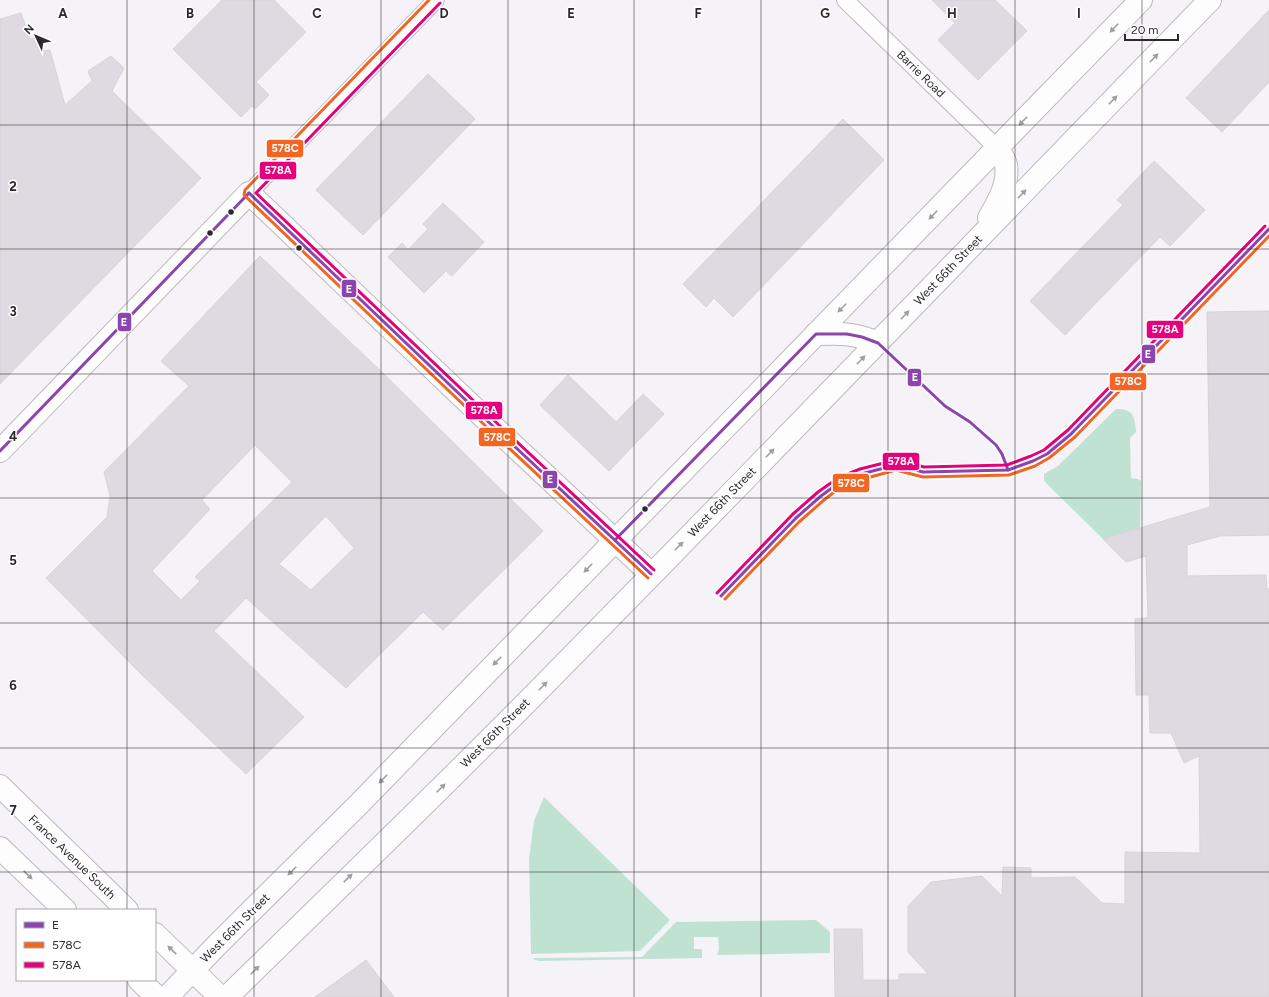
<svg xmlns="http://www.w3.org/2000/svg" width="1269" height="997" viewBox="0 0 1269 997" font-family="Figtree,sans-serif">
<style>
.green{fill:#c0e2d3}
.building{fill:#dfdae1;stroke:#d6d4d7;fill-rule:evenodd}
.lines{fill:none;stroke-linecap:round;stroke-linejoin:round}
.street-casing{stroke:#bcbabd;stroke-width:18}
.secondary-casing{stroke:#bcbabd;stroke-width:24}
.street{stroke:#fefdfe;stroke-width:16}
.secondary{stroke:#fefdfe;stroke-width:22}
.bus-1-casing{stroke:#fff;stroke-width:6}
.bus-2-casing{stroke:#fff;stroke-width:6}
.bus-3-casing{stroke:#fff;stroke-width:6}
.bus-1{stroke:#8e44ad;stroke-width:3}
.bus-2{stroke:#f26522;stroke-width:3}
.bus-3{stroke:#e5007d;stroke-width:3}
.oneway{fill:#9f9ea0}
.grid{fill:none;stroke:#2b292c;stroke-width:1;stroke-opacity:0.55}
.bus-dot{fill:#2b292c;stroke:#fff;stroke-width:1.5}
.labels{text-anchor:middle;dominant-baseline:central;stroke-width:3;stroke-linejoin:round;paint-order:stroke}
.street-label{font-size:12px;fill:#2b292c;stroke:#fff}
.grid-label{font-size:13px;text-anchor:middle;font-weight:bold;fill:#2b292c;stroke:#fff;stroke-width:3;stroke-linejoin:round;paint-order:stroke}
.line-badge{stroke:#fff;stroke-width:1.5}
.badge-label{font-size:11px;text-anchor:middle;font-weight:bold;fill:#fff}
</style>
<rect width="100%" height="100%" fill="#f5f3f7"/>
<g class="green">
<path d="M1116,409c17,0 19,7 20,23l-6,6 1,40 7,1 3,2 -1,47 -37,11 -56,-55 -3,-4v-6l14,-8z"/>
<polygon points="544,797 670,920 640,951 531,954 529,859 534,821"/>
<polygon points="816,920 830,932 830,953 717,955 719,949 718,937 694,937 694,949 702,949 702,958 540,961 535,960 532,958 642,957 676,922"/>
</g>
<g class="building">
<polygon points="222,0 274,0 306,32 256,82 269,95 255,109 252,106 241,117 173,49"/>
<polygon points="932,0 995,0 1027,31 978,80 938,40 955,23"/>
<polygon points="1269,10 1269,82 1222,132 1186,98"/>
<polygon points="21,13 30,39 40,36 44,51 50,50 65,105 92,81 88,71 111,56 124,68 112,91 201,178 0,384 0,19"/>
<polygon points="428,74 475,119 363,235 316,190"/>
<polygon points="843,119 884,160 733,317 714,298 706,307 683,284"/>
<polygon points="1154,161 1205,210 1170,246 1160,237 1065,335 1030,301 1123,205 1117,200"/>
<polygon points="443,203 484,242 452,276 446,271 424,293 388,257 402,243 408,250 428,229 423,224"/>
<path d="M260,256l129,123 154,152 -100,99 -20,-18 -77,76 -100,-90 -32,33 90,86 -58,57 -104,-99 -96,-97 61,-61 3,-21 -6,-24 85,-86 -28,-25zM255,445l37,37 -97,95 5,4 -19,19 -29,-29 58,-62 -8,-9zM326,516l28,32 -43,42 -32,-26z"/>
<polygon points="1269,311 1269,535 1220,536 1187,545 1187,576 1266,575 1267,589 1269,589 1269,997 835,997 834,929 862,929 863,980 899,980 899,974 928,974 908,952 908,906 931,882 982,876 1002,896 1003,867 1031,868 1031,878 1075,877 1102,903 1125,904 1125,852 1200,853 1199,756 1184,763 1171,733 1150,733 1149,695 1136,695 1135,619 1148,618 1146,556 1126,562 1103,539 1210,507 1207,312"/>
<polygon points="568,375 616,422 643,394 664,414 609,471 540,405"/>
<polygon points="366,960 394,997 315,997"/>
</g>
<g class="lines">
<defs>
<g id="street">
<polyline points="845,0 997,148"/>
<polyline points="249,193 436,0"/>
</g>
<g id="secondary">
<path d="M989,218c9,-16 20,-34 17,-53 -1,-6 -6,-12 -9,-17"/>
<path d="M816,334c25,-1 38,-1 62,9"/>
<polyline points="0,451 249,193 497,430 651,574"/>
<polyline points="0,786 127,910"/>
<polyline points="0,848 65,910"/>
<polyline points="155,934 220,997"/>
<polyline points="139,980 157,997"/>
<polyline points="167,997 217,945 359,804 1141,0"/>
<path d="M227,997c99,-97 199,-193 296,-291 231,-234 458,-471 687,-706"/>
</g>
</defs>
<use href="#street" class="street-casing"/>
<use href="#secondary" class="secondary-casing"/>
<use href="#street" class="street"/>
<use href="#secondary" class="secondary"/>
<defs>
<g id="bus-1">
<polyline points="249,193 497,430 651,574"/>
<polyline points="0,451 249,193"/>
<polyline points="615,540 816,334 847,334 862,337 878,343 945,406 970,422 996,445 1002,454 1008,470"/>
<polyline points="721,596 796,518 821,496 840,482 861,474 896,465 923,472 1008,470 1033,461 1047,454 1071,434 1269,229"/>
</g>
<g id="bus-2">
<polyline points="429,0 245,190 244,195 494,434 648,578"/>
<polyline points="725,599 799,522 824,500 842,486 863,479 896,470 923,477 1009,475 1035,466 1049,458 1075,437 1269,236"/>
</g>
<g id="bus-3">
<polyline points="440,3 256,193 500,426 654,570"/>
<polyline points="717,593 793,514 818,492 838,478 860,469 896,460 924,467 1007,465 1031,456 1044,450 1068,430 1265,226"/>
</g>
</defs>
<use href="#bus-1" class="bus-1-casing"/>
<use href="#bus-2" class="bus-2-casing"/>
<use href="#bus-3" class="bus-3-casing"/>
<use href="#bus-1" class="bus-1"/>
<use href="#bus-2" class="bus-2"/>
<use href="#bus-3" class="bus-3"/>
</g>
<defs><path id="oneway-solid" d="M-6-.8H1V-3.2L6.5 0L1 3.2V.8H-6Z"/></defs>
<g class="oneway">
<use href="#oneway-solid" transform="translate(1114 28) rotate(134)"/>
<use href="#oneway-solid" transform="translate(1154 58) rotate(-46)"/>
<use href="#oneway-solid" transform="translate(1113 100) rotate(-46)"/>
<use href="#oneway-solid" transform="translate(1023 121) rotate(134)"/>
<use href="#oneway-solid" transform="translate(1022 194) rotate(-46)"/>
<use href="#oneway-solid" transform="translate(933 215) rotate(134)"/>
<use href="#oneway-solid" transform="translate(842 308) rotate(135)"/>
<use href="#oneway-solid" transform="translate(905 315) rotate(-46)"/>
<use href="#oneway-solid" transform="translate(861 360) rotate(-46)"/>
<use href="#oneway-solid" transform="translate(770 453) rotate(-46)"/>
<use href="#oneway-solid" transform="translate(679 546) rotate(-45)"/>
<use href="#oneway-solid" transform="translate(588 568) rotate(134)"/>
<use href="#oneway-solid" transform="translate(497 661) rotate(134)"/>
<use href="#oneway-solid" transform="translate(543 686) rotate(-46)"/>
<use href="#oneway-solid" transform="translate(383 779) rotate(134)"/>
<use href="#oneway-solid" transform="translate(441 788) rotate(-45)"/>
<use href="#oneway-solid" transform="translate(292 871) rotate(135)"/>
<use href="#oneway-solid" transform="translate(28 875) rotate(44)"/>
<use href="#oneway-solid" transform="translate(348 878) rotate(-44)"/>
<use href="#oneway-solid" transform="translate(172 950) rotate(-136)"/>
<use href="#oneway-solid" transform="translate(255 970) rotate(-45)"/>
</g>
<path class="grid" d="M127,0v910M254,0v997M381,0v997M508,0v997M634,0v997M761,0v997M888,0v997M1015,0v997M1142,0v997M0,125h1269M0,249h1269M0,374h1269M0,498h1269M0,623h1269M0,748h1269M0,872h1269M127,980v17"/>
<g class="bus-dot">
<circle cx="231" cy="212" r="3.5"/>
<circle cx="210" cy="233" r="3.5"/>
<circle cx="299" cy="248" r="3.5"/>
<circle cx="645" cy="509" r="3.5"/>
</g>
<g class="labels">
<g class="street-label">
<text transform="translate(921 74) rotate(44)">Barrie Road</text>
<text transform="translate(948 270) rotate(-46)">West 66th Street</text>
<text transform="translate(722 502) rotate(-46)">West 66th Street</text>
<text transform="translate(495 733) rotate(-45)">West 66th Street</text>
<text transform="translate(72 857) rotate(44)">France Avenue South</text>
<text transform="translate(235 928) rotate(-45)">West 66th Street</text>
</g>
</g>
<g class="grid-label">
<text x="63" y="18">A</text>
<text x="190" y="18">B</text>
<text x="317" y="18">C</text>
<text x="444" y="18">D</text>
<text x="571" y="18">E</text>
<text x="698" y="18">F</text>
<text x="825" y="18">G</text>
<text x="952" y="18">H</text>
<text x="1079" y="18">I</text>
<text x="13" y="191">2</text>
<text x="13" y="316">3</text>
<text x="13" y="441">4</text>
<text x="13" y="565">5</text>
<text x="13" y="690">6</text>
<text x="13" y="815">7</text>
</g>
<g class="line-badge">
<rect x="266" y="139" width="38" height="19" rx="4" fill="#f26522"/>
<rect x="259" y="161" width="38" height="19" rx="4" fill="#e5007d"/>
<rect x="341" y="279" width="16" height="19" rx="4" fill="#8e44ad"/>
<rect x="117" y="312" width="15" height="20" rx="4" fill="#8e44ad"/>
<rect x="1146" y="320" width="38" height="19" rx="4" fill="#e5007d"/>
<rect x="1141" y="344" width="15" height="20" rx="4" fill="#8e44ad"/>
<rect x="907" y="368" width="15" height="19" rx="4" fill="#8e44ad"/>
<rect x="1109" y="372" width="38" height="19" rx="4" fill="#f26522"/>
<rect x="465" y="401" width="38" height="19" rx="4" fill="#e5007d"/>
<rect x="478" y="427" width="38" height="20" rx="4" fill="#f26522"/>
<rect x="882" y="452" width="38" height="19" rx="4" fill="#e5007d"/>
<rect x="542" y="470" width="16" height="19" rx="4" fill="#8e44ad"/>
<rect x="832" y="473" width="38" height="20" rx="4" fill="#f26522"/>
</g>
<g class="badge-label">
<text x="285" y="152">578C</text>
<text x="278" y="174">578A</text>
<text x="349" y="293">E</text>
<text x="124" y="326">E</text>
<text x="1165" y="333">578A</text>
<text x="1148" y="358">E</text>
<text x="915" y="381">E</text>
<text x="1128" y="385">578C</text>
<text x="484" y="414">578A</text>
<text x="497" y="441">578C</text>
<text x="901" y="465">578A</text>
<text x="550" y="483">E</text>
<text x="851" y="487">578C</text>
</g>
<rect x="16" y="909" width="140" height="72" fill="#ffffff" stroke="#aaa9ab"/>
<rect x="24" y="922" width="20" height="6" fill="#8e44ad" stroke="#aaa9ab"/>
<text x="52" y="929" font-size="12" fill="#2b292c">E</text>
<rect x="24" y="942" width="20" height="6" fill="#f26522" stroke="#aaa9ab"/>
<text x="52" y="949" font-size="12" fill="#2b292c">578C</text>
<rect x="24" y="962" width="20" height="6" fill="#e5007d" stroke="#aaa9ab"/>
<text x="52" y="969" font-size="12" fill="#2b292c">578A</text>
<g transform="translate(36 36) rotate(314)" stroke="#ffffff" stroke-width="3" paint-order="stroke">
<path d="M0-3L7 15L0 10L-7 15Z" fill="#2b292c"/>
<text y="-6" font-size="11" font-weight="bold" text-anchor="middle" fill="#2b292c">N</text>
</g>
<path d="M1125 34v6h53v-6" fill="none" stroke="#2b292c" stroke-width="2"/>
<text x="1131" y="34" font-size="12" fill="#2b292c" stroke="#ffffff" stroke-width="3" paint-order="stroke">20 m</text>
</svg>
